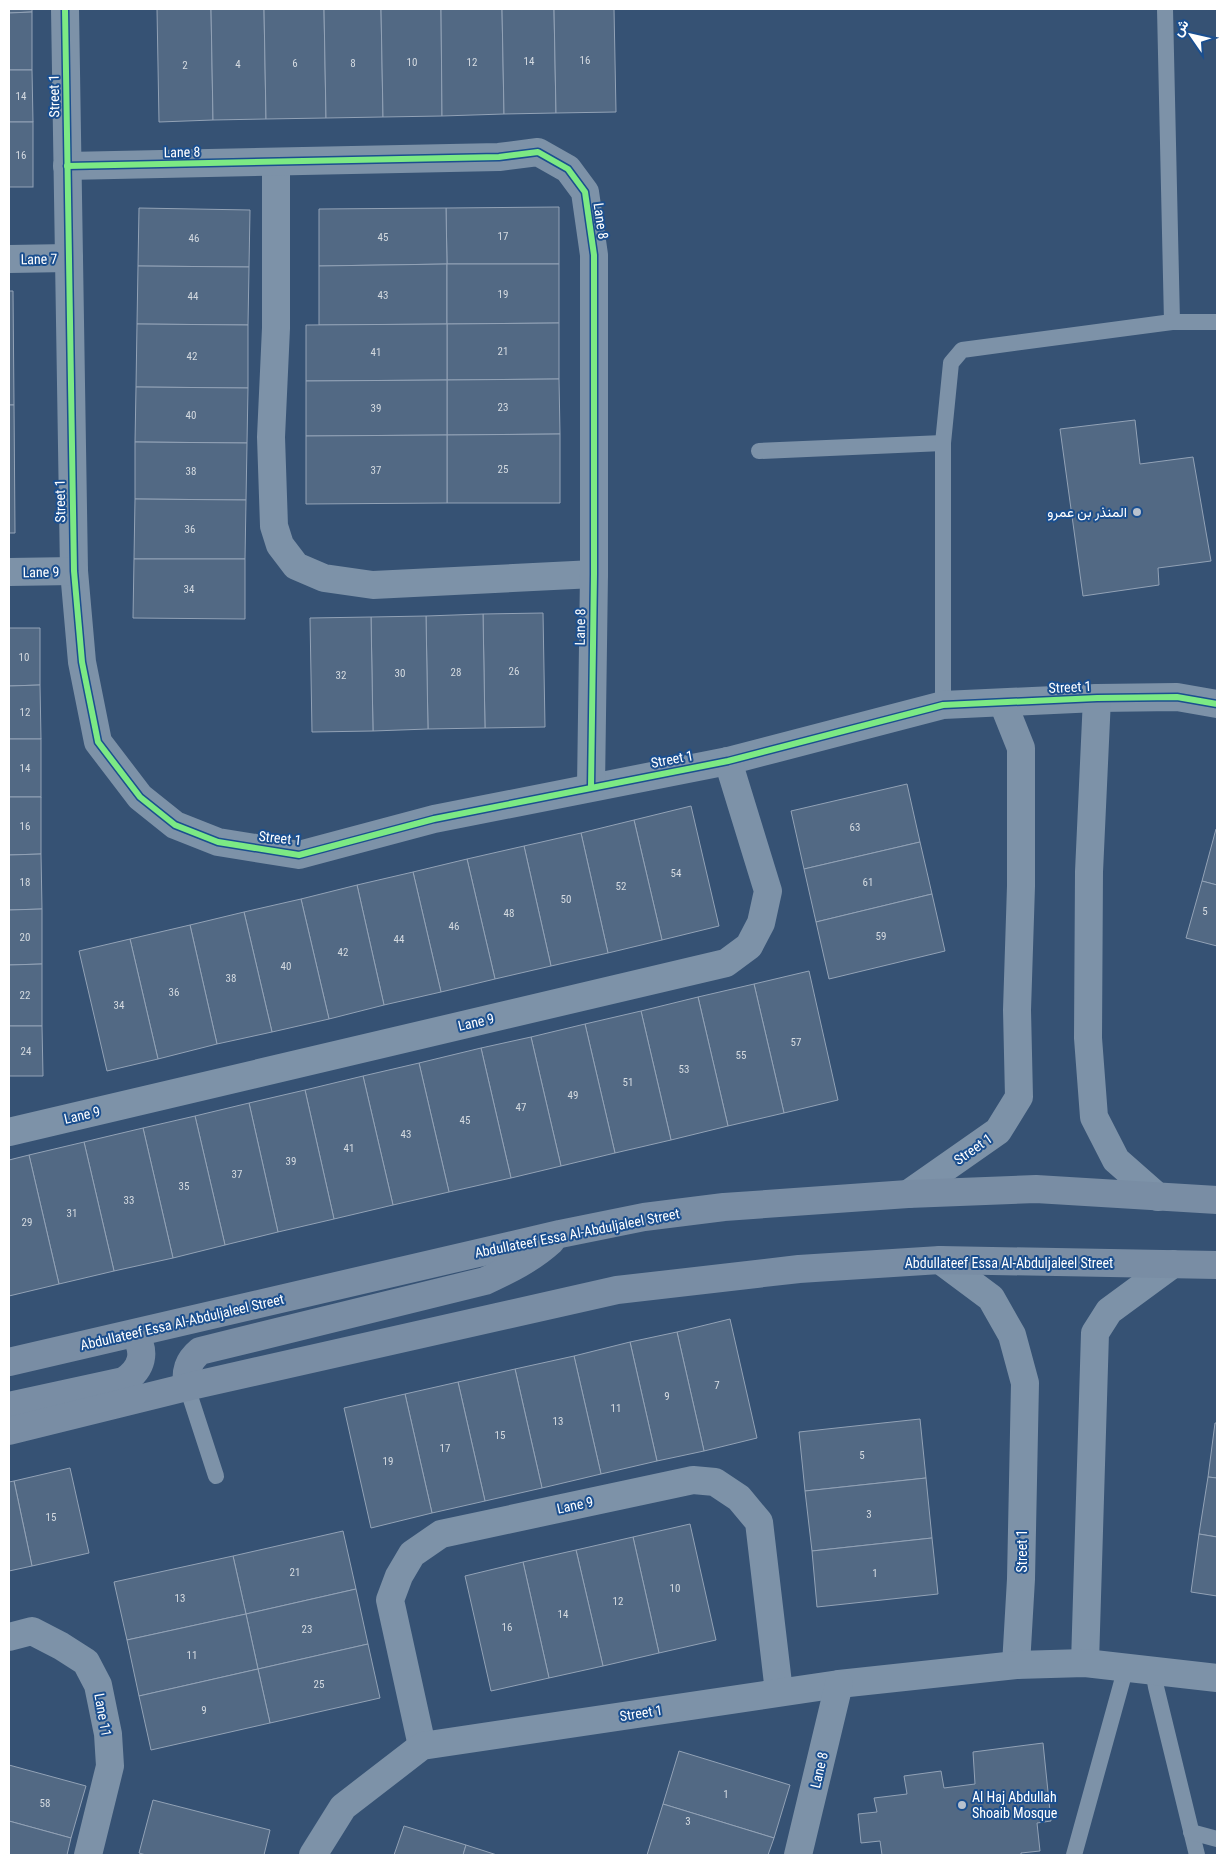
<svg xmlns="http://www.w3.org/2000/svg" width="1226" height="1864" viewBox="0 0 1226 1864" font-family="'Roboto Condensed',Vazirmatn,sans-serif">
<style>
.building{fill:#526984;stroke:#92a2b6}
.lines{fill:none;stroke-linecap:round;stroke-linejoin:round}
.lane{stroke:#7d92a8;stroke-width:16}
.street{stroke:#7d92a8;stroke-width:28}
.secondary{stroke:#798da4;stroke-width:28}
.cycleway-casing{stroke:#1b4f8f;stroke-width:9}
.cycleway{stroke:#7ce984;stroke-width:6}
.poi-dot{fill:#b9c2ce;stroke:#1b4f8f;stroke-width:2}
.labels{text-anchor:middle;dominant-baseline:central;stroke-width:4;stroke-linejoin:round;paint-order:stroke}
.number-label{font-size:11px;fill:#d4dae0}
.street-label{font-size:14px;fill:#fff;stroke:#1b4f8f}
.poi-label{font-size:14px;fill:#fff;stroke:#1b4f8f;text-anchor:end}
</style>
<rect width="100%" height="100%" fill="#365274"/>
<g class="building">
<polygon points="9,9 32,9 32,12 9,13"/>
<polygon points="157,9 211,9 213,120 159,122"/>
<polygon points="211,9 264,9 266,119 213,120"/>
<polygon points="264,9 324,9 326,118 266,119"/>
<polygon points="324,9 381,9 383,117 326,118"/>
<polygon points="381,9 441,9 442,116 383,117"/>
<polygon points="441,9 502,9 504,114 442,116"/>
<polygon points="502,9 554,9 556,113 504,114"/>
<polygon points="554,9 614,9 616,112 556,113"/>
<polygon points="32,12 32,70 9,70 9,13"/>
<polygon points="9,70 32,70 33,122 9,122"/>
<rect x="9" y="122" width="24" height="65"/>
<polygon points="559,207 559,264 447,264 446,208"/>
<polygon points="139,208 250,210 249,267 138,266"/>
<polygon points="446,208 447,264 319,266 319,209"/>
<polygon points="447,264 447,324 319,325 319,266"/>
<polygon points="447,264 559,264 559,323 447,324"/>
<polygon points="138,266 249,267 248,325 137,324"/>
<polygon points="9,291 13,291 14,405 9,405"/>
<polygon points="559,323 559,379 447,380 447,324"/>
<polygon points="137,324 248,325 248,388 136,387"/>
<polygon points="447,324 447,380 306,381 306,325"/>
<polygon points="559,379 560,434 447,435 447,380"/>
<polygon points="447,380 447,435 306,436 306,381"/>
<polygon points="136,387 248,388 247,443 135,442"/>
<polygon points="9,405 14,405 15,533 9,533"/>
<polygon points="1135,420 1140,464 1193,457 1211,561 1158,568 1159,585 1083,596 1060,429"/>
<polygon points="560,434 560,503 447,503 447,435"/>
<polygon points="447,435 447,503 306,504 306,436"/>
<polygon points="135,442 247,443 246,500 135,499"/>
<polygon points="135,499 246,500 245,559 134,559"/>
<polygon points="134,559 245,559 245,619 133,618"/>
<polygon points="543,613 545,727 485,728 483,614"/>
<polygon points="483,614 485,728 428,729 426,616"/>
<polygon points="426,616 428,729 373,731 371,617"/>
<polygon points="371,617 373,731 312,732 310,618"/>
<polygon points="9,628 40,628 40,685 9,686"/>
<polygon points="40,685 41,739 9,739 9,686"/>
<rect x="9" y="739" width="32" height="58"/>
<polygon points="907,784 920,842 804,869 791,811"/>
<polygon points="9,797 41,797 41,854 9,855"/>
<polygon points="691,806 719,926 662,940 634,820"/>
<polygon points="634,820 662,940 608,953 581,833"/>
<polygon points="1216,829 1217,829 1217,885 1202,881"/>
<polygon points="581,833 608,953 551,966 524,846"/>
<polygon points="920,842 932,894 816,922 804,869"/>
<polygon points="524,846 551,966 495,979 467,859"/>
<polygon points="41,854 42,909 9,910 9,855"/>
<polygon points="467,859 495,979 441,992 413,872"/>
<polygon points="413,872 441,992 384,1005 357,885"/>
<polygon points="1202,881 1217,885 1217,946 1186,938"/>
<polygon points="357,885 384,1005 329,1019 301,899"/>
<polygon points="932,894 945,951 829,979 816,922"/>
<polygon points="301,899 329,1019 272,1032 244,912"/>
<polygon points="42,909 42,964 9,965 9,910"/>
<polygon points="244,912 272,1032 217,1044 190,925"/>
<polygon points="190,925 217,1044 158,1059 130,939"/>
<polygon points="130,939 158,1059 107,1071 79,951"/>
<polygon points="42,964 42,1026 9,1026 9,965"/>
<polygon points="809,971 838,1100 784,1113 754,984"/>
<polygon points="754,984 784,1113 728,1126 698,997"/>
<polygon points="698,997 728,1126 671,1140 641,1011"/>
<polygon points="641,1011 671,1140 615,1153 585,1024"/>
<polygon points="585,1024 615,1153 561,1166 531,1037"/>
<polygon points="9,1026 42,1026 43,1076 9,1076"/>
<polygon points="531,1037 561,1166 511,1178 481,1048"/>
<polygon points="481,1048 511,1178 449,1192 419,1063"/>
<polygon points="419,1063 449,1192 393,1205 363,1076"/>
<polygon points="363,1076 393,1205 334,1219 305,1090"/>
<polygon points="305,1090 334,1219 278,1232 249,1103"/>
<polygon points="249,1103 278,1232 225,1245 195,1116"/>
<polygon points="195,1116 225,1245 173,1258 143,1128"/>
<polygon points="143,1128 173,1258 114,1271 84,1142"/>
<polygon points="84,1142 114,1271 59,1284 29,1155"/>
<polygon points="29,1155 59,1284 9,1296 9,1160"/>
<polygon points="730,1319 757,1438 704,1451 677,1332"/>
<polygon points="677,1332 704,1451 657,1461 630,1342"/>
<polygon points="630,1342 657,1461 601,1474 574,1356"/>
<polygon points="574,1356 601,1474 542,1488 515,1369"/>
<polygon points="515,1369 542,1488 485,1501 458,1382"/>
<polygon points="458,1382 485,1501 432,1513 405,1394"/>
<polygon points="405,1394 432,1513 371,1528 344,1408"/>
<polygon points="920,1419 926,1478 805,1491 799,1432"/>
<polygon points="1215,1423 1217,1423 1217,1478 1208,1477"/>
<polygon points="70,1468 89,1553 32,1566 14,1481"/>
<polygon points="1208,1477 1217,1478 1217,1537 1199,1534"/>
<polygon points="926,1478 932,1538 812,1551 805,1491"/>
<polygon points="14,1481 32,1566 9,1571 9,1482"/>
<polygon points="690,1524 716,1640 659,1653 633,1537"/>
<polygon points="343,1531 356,1589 246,1614 233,1556"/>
<polygon points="1199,1534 1217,1537 1217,1596 1191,1592"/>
<polygon points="633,1537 659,1653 603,1666 576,1550"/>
<polygon points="932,1538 938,1594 817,1607 812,1551"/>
<polygon points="576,1550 603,1666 549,1678 523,1562"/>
<polygon points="233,1556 246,1614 127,1640 114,1582"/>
<polygon points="523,1562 549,1678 491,1691 465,1576"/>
<polygon points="356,1589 368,1644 258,1669 246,1614"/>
<polygon points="246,1614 258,1669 139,1696 127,1640"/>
<polygon points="368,1644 380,1698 270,1723 258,1669"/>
<polygon points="258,1669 270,1723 151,1750 139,1696"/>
<polygon points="1043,1743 1051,1821 1037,1823 1040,1851 1021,1853 1021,1855 882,1855 880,1841 861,1843 858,1814 877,1812 874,1798 907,1794 904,1776 941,1771 944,1788 975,1784 973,1752"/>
<polygon points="679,1751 790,1785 774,1838 663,1804"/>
<polygon points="9,1765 86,1786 71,1838 9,1821"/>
<polygon points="153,1800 270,1830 264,1855 146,1855 139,1853"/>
<polygon points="663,1804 774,1838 768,1855 647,1855"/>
<polygon points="9,1821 71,1838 67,1855 9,1855"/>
<polygon points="404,1826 466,1845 463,1855 394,1855"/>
<polygon points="466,1845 497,1855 463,1855"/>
</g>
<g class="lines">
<g class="lane">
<polyline points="1165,9 1172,322"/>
<polyline points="759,451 943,443"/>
<polyline points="943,705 943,443 951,363 962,350 1172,322 1217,322"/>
<polyline points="187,1387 216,1476"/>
<polyline points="1153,1670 1156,1687 1197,1855"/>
<polyline points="1191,1832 1217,1839"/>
<polyline points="1074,1855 1126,1667"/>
</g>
<g class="street">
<polyline points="65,9 74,571 82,662 98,742 140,797 175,825 218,842 299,855 434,819 728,761 943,705 1097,698 1177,697 1217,704"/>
<polyline points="276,162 276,328 271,437 274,526 280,545 296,566 324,578 373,585 594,574"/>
<polyline points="67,166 499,157 538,152 568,169 585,192 594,255 594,574 591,787"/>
<polyline points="9,259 69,258"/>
<polyline points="9,572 74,571"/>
<polyline points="1097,698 1089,872 1088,1038 1094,1117 1116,1160 1158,1197"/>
<polyline points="9,1132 726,963 749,946 761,923 768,891 728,761"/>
<polyline points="908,1194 998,1131 1019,1097 1017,1010 1021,886 1021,748 1003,703"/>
<polyline points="940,1260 991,1298 1012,1335 1025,1383 1021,1579 1016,1665"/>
<polyline points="9,1637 32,1631 61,1646 86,1662 98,1685 108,1734 110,1766 88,1855"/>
<polyline points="1085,1663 1095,1333 1109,1311 1173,1264"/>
<polyline points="422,1746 390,1600 399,1576 412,1554 441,1534 693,1480 715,1482 739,1498 759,1522 779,1692"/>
<polyline points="313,1855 343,1807 422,1746 839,1684 1016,1665 1085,1663 1217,1678"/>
<polyline points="798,1855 839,1684"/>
</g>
<g class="secondary">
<polyline points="9,1362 560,1234 644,1217 724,1207 908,1194 1036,1189 1217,1200"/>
<path d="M187,1387c-2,-16 1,-26 13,-36l285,-70c24,-11 46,-22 66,-40"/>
<path d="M9,1406l115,-25c18,-12 23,-29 10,-47"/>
<polyline points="9,1431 187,1387 617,1290 799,1269 940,1260 1217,1265"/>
</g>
<defs>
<g id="cycleway">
<polyline points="65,9 74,571 82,662 98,742 140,797 175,825 218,842 299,855 434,819 728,761 943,705 1097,698 1177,697 1217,704"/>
<polyline points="67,166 499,157 538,152 568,169 585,192 594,255 594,574 591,787"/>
</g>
</defs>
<use href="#cycleway" class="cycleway-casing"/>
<use href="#cycleway" class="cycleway"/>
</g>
<g class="poi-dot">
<circle cx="1137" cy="512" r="5"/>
<circle cx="962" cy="1805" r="5"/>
</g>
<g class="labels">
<g class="number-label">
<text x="585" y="60">16</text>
<text x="529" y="61">14</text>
<text x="412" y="62">10</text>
<text x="472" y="62">12</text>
<text x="295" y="63">6</text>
<text x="353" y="63">8</text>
<text x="238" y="64">4</text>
<text x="185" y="65">2</text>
<text x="21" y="96">14</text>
<text x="21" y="155">16</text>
<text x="503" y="236">17</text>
<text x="383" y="237">45</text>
<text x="194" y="238">46</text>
<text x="503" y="294">19</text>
<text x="383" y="295">43</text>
<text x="193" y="296">44</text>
<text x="503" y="351">21</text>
<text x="376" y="352">41</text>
<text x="192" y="356">42</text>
<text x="503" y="407">23</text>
<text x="376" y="408">39</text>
<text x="191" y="415">40</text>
<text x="503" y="469">25</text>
<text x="376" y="470">37</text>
<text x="191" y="471">38</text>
<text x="190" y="529">36</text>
<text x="189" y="589">34</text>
<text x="24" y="657">10</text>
<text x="514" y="671">26</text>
<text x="456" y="672">28</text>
<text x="400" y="673">30</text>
<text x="341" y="675">32</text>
<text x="25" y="712">12</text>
<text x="25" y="768">14</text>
<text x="25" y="826">16</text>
<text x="855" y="827">63</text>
<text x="676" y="873">54</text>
<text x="25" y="882">18</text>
<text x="868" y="882">61</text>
<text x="621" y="886">52</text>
<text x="566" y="899">50</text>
<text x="1205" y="911">5</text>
<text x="509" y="913">48</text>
<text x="454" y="926">46</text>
<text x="881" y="936">59</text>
<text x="25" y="937">20</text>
<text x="399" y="939">44</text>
<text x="343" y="952">42</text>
<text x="286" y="966">40</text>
<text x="231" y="978">38</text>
<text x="174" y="992">36</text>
<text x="25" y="995">22</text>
<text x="119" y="1005">34</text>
<text x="796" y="1042">57</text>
<text x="26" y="1051">24</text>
<text x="741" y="1055">55</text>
<text x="684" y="1069">53</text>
<text x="628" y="1082">51</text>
<text x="573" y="1095">49</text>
<text x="521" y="1107">47</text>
<text x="465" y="1120">45</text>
<text x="406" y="1134">43</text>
<text x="349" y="1148">41</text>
<text x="291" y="1161">39</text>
<text x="237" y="1174">37</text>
<text x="184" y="1186">35</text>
<text x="129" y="1200">33</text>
<text x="72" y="1213">31</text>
<text x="27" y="1222">29</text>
<text x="717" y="1385">7</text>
<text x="667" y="1396">9</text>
<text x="616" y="1408">11</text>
<text x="558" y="1421">13</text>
<text x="500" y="1435">15</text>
<text x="445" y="1448">17</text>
<text x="862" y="1455">5</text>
<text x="388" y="1461">19</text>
<text x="869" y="1514">3</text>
<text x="51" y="1517">15</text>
<text x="295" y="1572">21</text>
<text x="875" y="1573">1</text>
<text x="675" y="1588">10</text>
<text x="180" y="1598">13</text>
<text x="618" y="1601">12</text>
<text x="563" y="1614">14</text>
<text x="507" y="1627">16</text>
<text x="307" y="1629">23</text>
<text x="192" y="1655">11</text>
<text x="319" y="1684">25</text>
<text x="204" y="1710">9</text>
<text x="726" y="1794">1</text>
<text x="45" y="1803">58</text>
<text x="688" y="1821">3</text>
</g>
<g class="street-label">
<text transform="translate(54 96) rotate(-91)">Street 1</text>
<text transform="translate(182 152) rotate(-1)">Lane 8</text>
<text transform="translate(601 221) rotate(82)">Lane 8</text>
<text transform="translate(39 259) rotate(-1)">Lane 7</text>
<text transform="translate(60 501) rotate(-91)">Street 1</text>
<text transform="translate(41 572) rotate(-1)">Lane 9</text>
<text transform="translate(580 627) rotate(-89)">Lane 8</text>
<text transform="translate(1070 687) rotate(-3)">Street 1</text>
<text transform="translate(672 759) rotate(-11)">Street 1</text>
<text transform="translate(280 838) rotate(6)">Street 1</text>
<text transform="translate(476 1022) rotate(-13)">Lane 9</text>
<text transform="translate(82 1115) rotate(-13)">Lane 9</text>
<text transform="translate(973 1149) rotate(-35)">Street 1</text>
<text transform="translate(577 1233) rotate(-11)">Abdullateef Essa Al-Abduljaleel Street</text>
<text x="1009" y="1263">Abdullateef Essa Al-Abduljaleel Street</text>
<text transform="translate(182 1322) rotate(-13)">Abdullateef Essa Al-Abduljaleel Street</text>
<text transform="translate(575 1505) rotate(-12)">Lane 9</text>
<text transform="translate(1022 1551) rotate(-90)">Street 1</text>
<text transform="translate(641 1713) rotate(-9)">Street 1</text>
<text transform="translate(103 1715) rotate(80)">Lane 11</text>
<text transform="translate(819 1770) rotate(-77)">Lane 8</text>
</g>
<g class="poi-label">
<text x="1127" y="512">المنذر بن عمرو</text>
<text x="972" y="1797" text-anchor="start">Al Haj Abdullah<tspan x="972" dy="16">Shoaib Mosque</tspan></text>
</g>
</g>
<rect width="1226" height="1864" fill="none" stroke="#ffffff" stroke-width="20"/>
<g transform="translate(1191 35) rotate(304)" stroke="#1b4f8f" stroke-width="4" paint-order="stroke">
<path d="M0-4L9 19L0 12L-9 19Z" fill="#ffffff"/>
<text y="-8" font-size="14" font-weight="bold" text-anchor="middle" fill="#ffffff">ش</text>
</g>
</svg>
